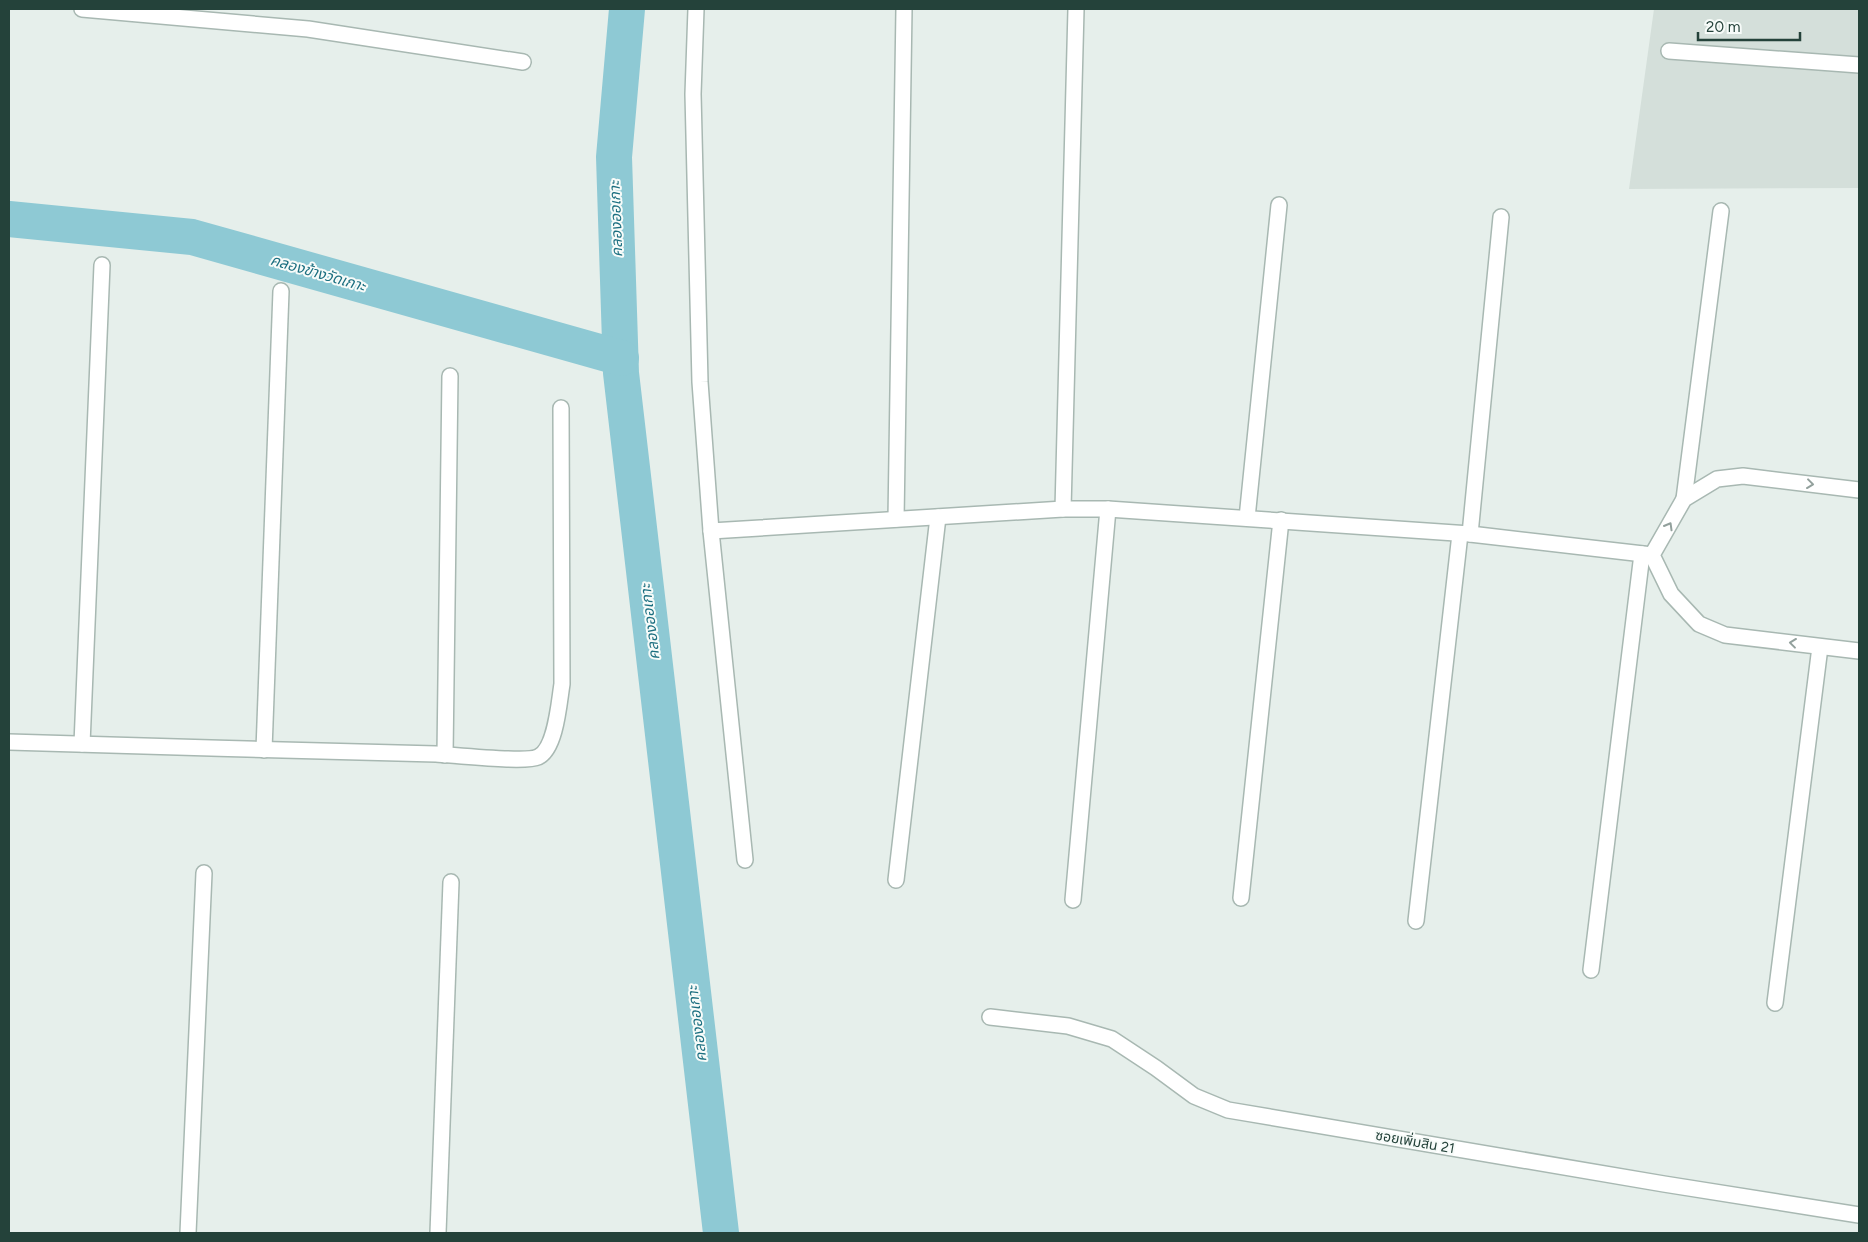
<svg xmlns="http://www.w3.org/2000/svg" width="1868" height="1242" viewBox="0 0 1868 1242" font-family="Figtree,'Noto Sans Thai',sans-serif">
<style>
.built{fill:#d4dfda}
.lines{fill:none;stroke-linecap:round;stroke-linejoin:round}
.canal{stroke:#8ec9d4;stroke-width:36}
.service-casing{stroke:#a8b8b2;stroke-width:18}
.minor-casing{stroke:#a8b8b2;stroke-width:18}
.service{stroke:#fff;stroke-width:15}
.minor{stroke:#fff;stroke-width:15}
.oneway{stroke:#92a09c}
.labels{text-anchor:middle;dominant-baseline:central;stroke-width:4;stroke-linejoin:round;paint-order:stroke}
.street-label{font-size:14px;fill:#24423a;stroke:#f7fbf9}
.water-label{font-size:15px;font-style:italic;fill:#1c6f80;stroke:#f7fbf9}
</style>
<rect width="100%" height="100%" fill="#e6efeb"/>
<polygon class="built" points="1654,9 1859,9 1859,188 1629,189"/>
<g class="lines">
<g class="canal">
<polyline points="627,9 614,157 621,373 721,1233"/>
<polyline points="9,219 192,237 621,358"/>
</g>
<defs>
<polyline id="service" points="1669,51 1859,65"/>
<g id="minor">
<polyline points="82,9 308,29 523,62"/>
<polyline points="696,9 693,94 700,382 711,531 745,860"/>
<polyline points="1859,490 1743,476 1717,479 1684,499 1652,555 1671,594 1699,624 1725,635 1859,651"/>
<polyline points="1684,499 1721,211"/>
<polyline points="1063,509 1076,9"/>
<polyline points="1247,518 1279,205"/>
<polyline points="896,519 904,9"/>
<polyline points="711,531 1063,509 1108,509 1470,534 1652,555"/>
<polyline points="1470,534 1501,217"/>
<path d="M9,742c142,4 285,9 427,12 18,1 90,9 102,3 18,-8 21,-55 24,-73l-1,-276"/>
<polyline points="82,744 102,265"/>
<polyline points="264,750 281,291"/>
<polyline points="445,755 450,376"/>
<polyline points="896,880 938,517"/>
<polyline points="1241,898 1281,520"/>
<polyline points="1073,900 1108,509"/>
<polyline points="1416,921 1460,534"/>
<polyline points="1591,970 1642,554"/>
<polyline points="1775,1003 1820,647"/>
<polyline points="990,1017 1068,1026 1112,1039 1156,1068 1194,1096 1228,1110 1664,1184 1859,1215"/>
<polyline points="188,1233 204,873"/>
<polyline points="438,1233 451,882"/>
</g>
</defs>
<use href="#service" class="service-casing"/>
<use href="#minor" class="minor-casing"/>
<use href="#service" class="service"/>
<use href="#minor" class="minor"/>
</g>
<defs><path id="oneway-chevron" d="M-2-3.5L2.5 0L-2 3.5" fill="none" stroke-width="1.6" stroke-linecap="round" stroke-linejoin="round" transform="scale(1.25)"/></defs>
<g class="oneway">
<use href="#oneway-chevron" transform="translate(1810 484) rotate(7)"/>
<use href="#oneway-chevron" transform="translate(1669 526) rotate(-60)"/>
<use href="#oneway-chevron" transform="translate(1793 643) rotate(-173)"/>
</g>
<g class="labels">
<g class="street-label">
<text transform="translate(1415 1142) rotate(10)">ซอยเพิ่มสิน 21</text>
</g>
<g class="water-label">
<text transform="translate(616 219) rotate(-92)">คลองออเกาะ</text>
<text transform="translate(318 273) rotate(16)">คลองข้างวัดเกาะ</text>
<text transform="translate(650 622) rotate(-97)">คลองออเกาะ</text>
<text transform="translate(697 1024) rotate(-97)">คลองออเกาะ</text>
</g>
</g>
<rect width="1868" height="1242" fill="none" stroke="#24423a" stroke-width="20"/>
<path d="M1698 32v8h102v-8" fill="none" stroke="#24423a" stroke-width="2.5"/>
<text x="1706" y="32" font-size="15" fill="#24423a" stroke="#f7fbf9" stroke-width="4" paint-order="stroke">20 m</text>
</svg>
